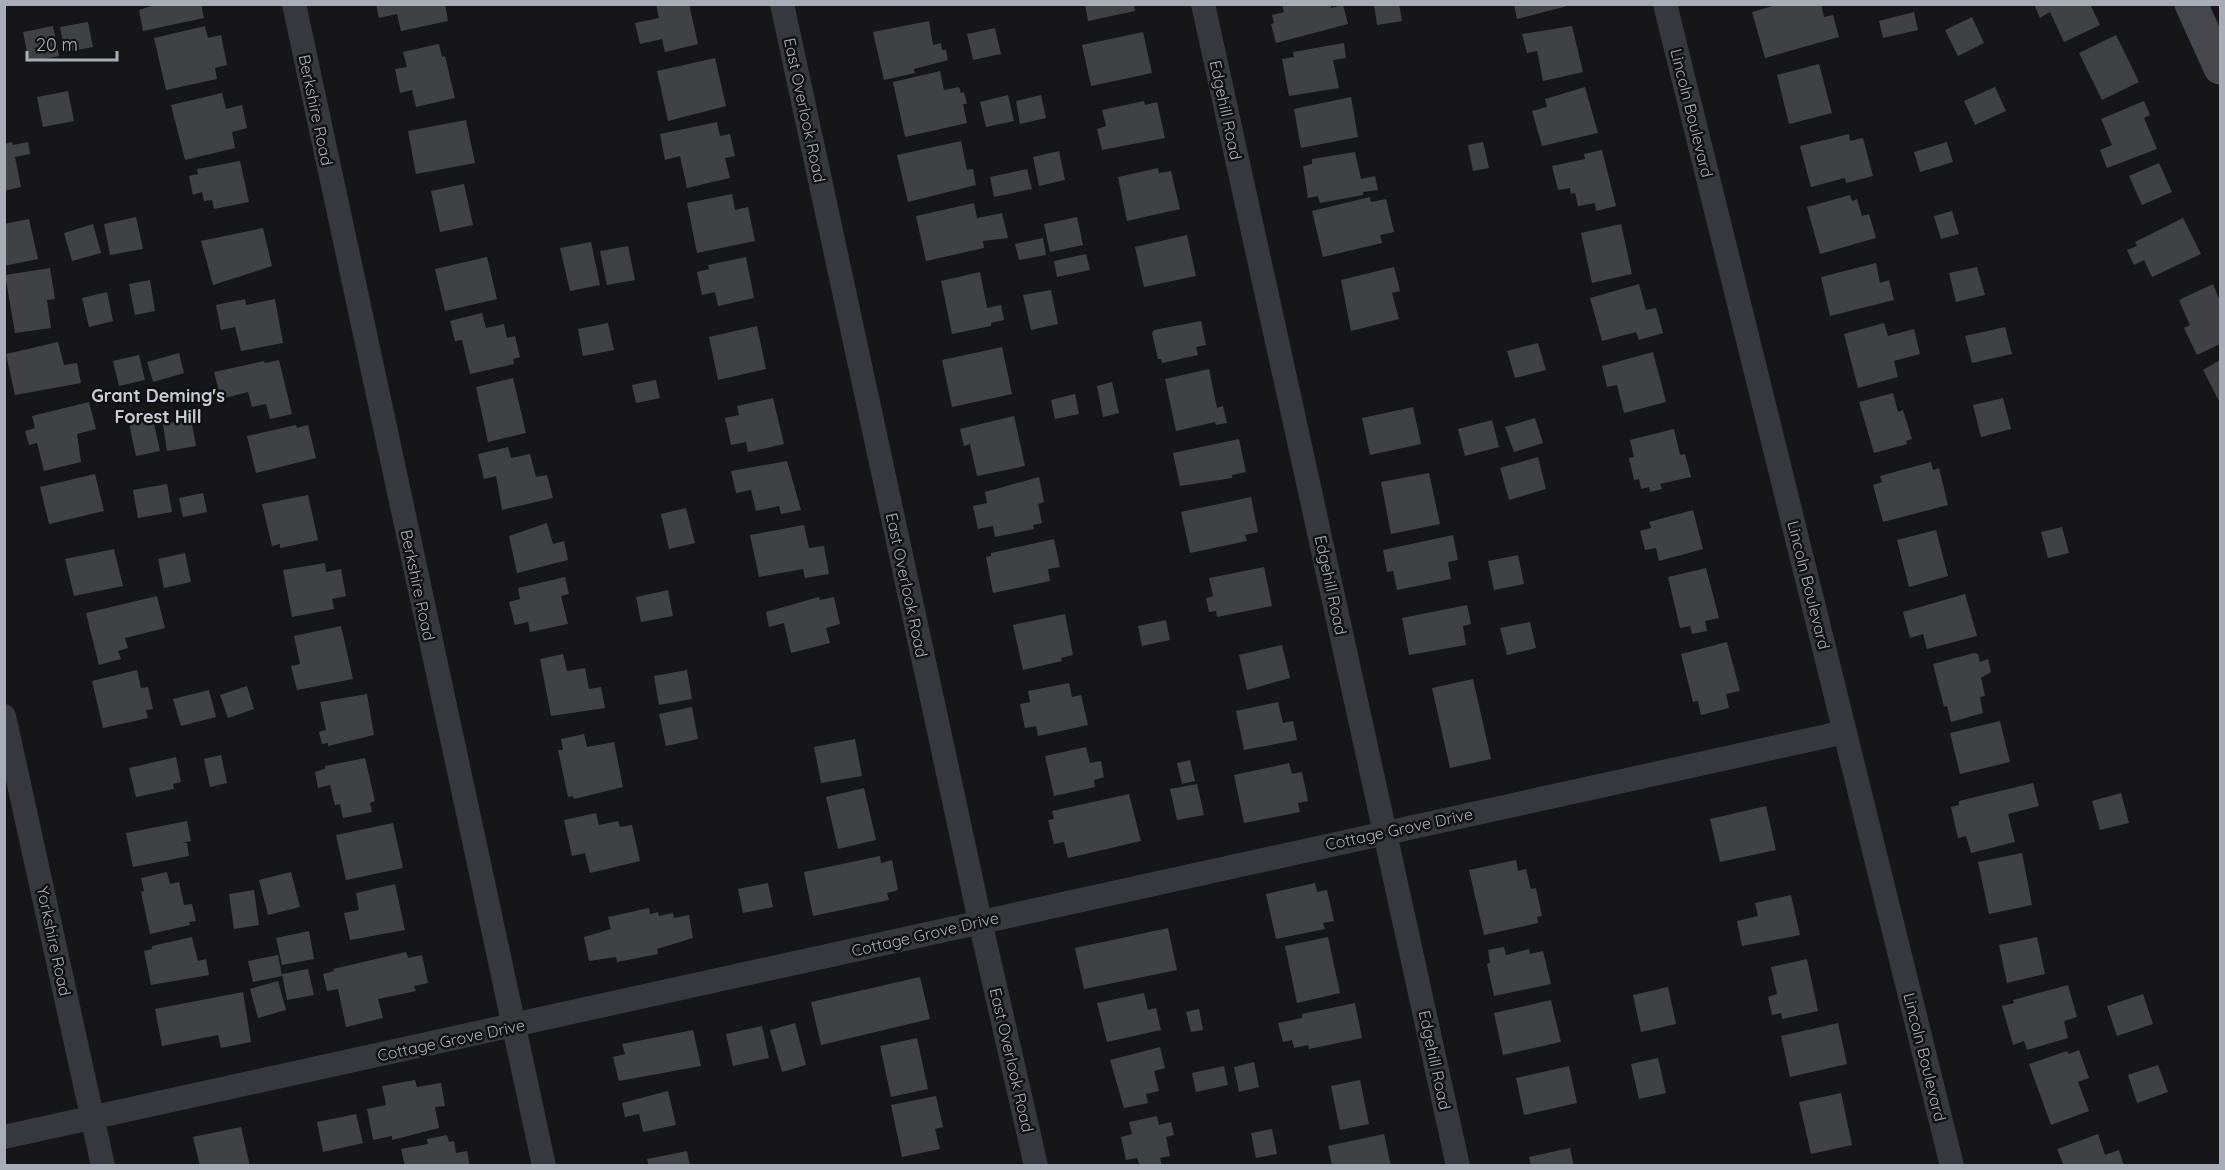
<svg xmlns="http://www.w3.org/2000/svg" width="2225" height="1170" viewBox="0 0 2225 1170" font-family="Quicksand,sans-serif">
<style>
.building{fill:#404145}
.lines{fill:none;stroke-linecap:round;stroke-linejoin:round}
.street{stroke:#37383d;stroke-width:24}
.secondary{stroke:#45474d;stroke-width:33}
.labels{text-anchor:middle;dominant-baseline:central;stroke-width:5;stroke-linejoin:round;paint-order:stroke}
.street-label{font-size:16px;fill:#a8adb8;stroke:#111113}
.neighbourhood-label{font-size:18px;font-weight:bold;fill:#c9ccd4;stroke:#111113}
</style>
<rect width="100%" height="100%" fill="#161618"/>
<g class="building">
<polygon points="158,4 201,4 204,18 143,31 139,10"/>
<polygon points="376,4 445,4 448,21 401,31 397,14 379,18"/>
<polygon points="656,4 689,4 698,44 665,52 662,39 640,44 635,23 659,18"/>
<polygon points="1085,4 1134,4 1135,11 1088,21"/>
<polygon points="1282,4 1330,4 1331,8 1343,5 1348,24 1276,43 1271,24 1274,23 1272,15 1284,12"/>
<polygon points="1374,4 1399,4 1402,21 1377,25"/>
<polygon points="1514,4 1571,4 1571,5 1517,19"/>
<polygon points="1780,4 1821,4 1824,17 1833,15 1839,37 1765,58 1752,12"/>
<polygon points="2034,4 2090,4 2100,25 2064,42 2050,12 2040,18"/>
<polygon points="1914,12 1918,30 1883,38 1879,21"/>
<polygon points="1972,17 1984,43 1958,56 1945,30"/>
<polygon points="929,21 933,45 941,43 942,50 946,50 948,60 914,69 915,73 884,80 873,32"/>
<polygon points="88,22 93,47 65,52 60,27"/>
<polygon points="53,26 59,56 29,62 23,32"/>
<polygon points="205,26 208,38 221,35 227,65 215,68 217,79 166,90 154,38"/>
<polygon points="1572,26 1583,72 1543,81 1537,51 1527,53 1522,34"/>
<polygon points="995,28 1001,54 973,60 967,34"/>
<polygon points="1143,32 1152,73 1091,86 1082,45"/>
<polygon points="2116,35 2139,82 2102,100 2079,53"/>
<polygon points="1344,43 1346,58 1333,60 1339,88 1289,96 1282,59 1294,57 1293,52"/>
<polygon points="439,44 442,57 445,56 455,98 416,107 412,90 400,93 395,69 407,67 403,52"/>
<polygon points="715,58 726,106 668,121 657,71"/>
<polygon points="1819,64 1832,113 1789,124 1777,75"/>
<polygon points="940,71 944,90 959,87 961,93 964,92 967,104 963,104 967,123 905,137 893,82"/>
<polygon points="1585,87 1598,133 1542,146 1532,111 1547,107 1545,99"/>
<polygon points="1995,87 2006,111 1975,125 1964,101"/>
<polygon points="68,91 74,121 43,127 37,97"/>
<polygon points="222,93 226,109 242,105 247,128 232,132 235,148 185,160 171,105"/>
<polygon points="1008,95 1014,121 986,127 980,102"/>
<polygon points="1041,95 1046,118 1020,124 1016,101"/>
<polygon points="1351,97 1358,137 1301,148 1294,109"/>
<polygon points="1144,101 1145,105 1157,102 1165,138 1102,150 1097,129 1106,126 1102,110"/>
<polygon points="2144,101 2150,115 2144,118 2157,149 2107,168 2100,150 2112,145 2101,119"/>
<polygon points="466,120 475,163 416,174 408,131"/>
<polygon points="717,122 720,136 730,134 735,156 725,158 730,178 687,188 680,156 665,160 660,134"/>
<polygon points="1849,134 1850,141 1863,138 1873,176 1846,183 1845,178 1811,187 1800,146"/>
<polygon points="961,141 967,170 973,169 976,185 908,202 897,155"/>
<polygon points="12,142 13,145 28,142 30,154 15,157 21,187 4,191 4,144"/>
<polygon points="1483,142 1489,168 1473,171 1468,145"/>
<polygon points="1947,142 1953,162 1920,172 1914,152"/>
<polygon points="1602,150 1616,206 1596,211 1595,203 1578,206 1575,193 1571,194 1570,188 1558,190 1552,166 1585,159 1584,154"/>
<polygon points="1059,151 1065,180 1039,186 1033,157"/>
<polygon points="1355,152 1361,179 1375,176 1378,190 1363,192 1363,195 1320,203 1318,196 1308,198 1303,166 1312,164 1312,159"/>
<polygon points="240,161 249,202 214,209 212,200 204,201 202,192 193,195 189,176 198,174 197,169"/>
<polygon points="2159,163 2172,192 2142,205 2129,176"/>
<polygon points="1158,168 1159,173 1171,171 1180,209 1127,221 1118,177"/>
<polygon points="1027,169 1032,189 994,197 990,177"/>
<polygon points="464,184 473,225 440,232 431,191"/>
<polygon points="732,194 735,210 748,207 755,241 697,253 687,203"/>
<polygon points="1850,195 1852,201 1857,199 1862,216 1869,214 1876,238 1820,254 1807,207"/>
<polygon points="1370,197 1371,202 1386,199 1394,232 1380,235 1382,243 1323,257 1312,211"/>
<polygon points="974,203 977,218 1002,213 1008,238 983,241 984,248 926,261 916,216"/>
<polygon points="1952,211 1959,234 1941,239 1934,216"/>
<polygon points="136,217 143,249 110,255 104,224"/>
<polygon points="1077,217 1083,245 1050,252 1044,224"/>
<polygon points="2183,218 2201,254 2152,277 2144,260 2134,265 2127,250 2137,246 2135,242"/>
<polygon points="29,219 38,259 4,266 4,224"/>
<polygon points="93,224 101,253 72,261 64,233"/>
<polygon points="1621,224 1632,274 1592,283 1581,233"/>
<polygon points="263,228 272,266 213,285 201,241"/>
<polygon points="1187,235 1196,276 1144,287 1135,247"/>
<polygon points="1043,238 1046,255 1019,260 1015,244"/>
<polygon points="591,242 600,285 570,291 560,248"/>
<polygon points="628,246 635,280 607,285 600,251"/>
<polygon points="1086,254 1090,270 1057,277 1054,261"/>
<polygon points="487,257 497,299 445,311 435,269"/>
<polygon points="746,257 754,298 718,306 715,292 702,295 697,272 709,269 708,265"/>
<polygon points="1876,263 1880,283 1889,280 1894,300 1830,316 1821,277"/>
<polygon points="1394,267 1400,291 1392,293 1399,319 1351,331 1341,280"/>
<polygon points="1977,267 1985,295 1956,302 1949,273"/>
<polygon points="50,268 55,299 47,300 51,328 15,333 5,275"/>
<polygon points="980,272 987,308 1001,305 1004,320 991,323 991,326 952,334 941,281"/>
<polygon points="150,280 155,311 135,315 129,284"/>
<polygon points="1639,284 1646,310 1656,308 1663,333 1639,340 1636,332 1602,341 1590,298"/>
<polygon points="2213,284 2220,301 2220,344 2197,355 2184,328 2190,325 2179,300"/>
<polygon points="1051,290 1058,324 1031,330 1023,295"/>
<polygon points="107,292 113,321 89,327 82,298"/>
<polygon points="245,299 246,305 275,299 283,343 241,351 235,327 221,330 216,305"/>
<polygon points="482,313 486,328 504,324 507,338 515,336 520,357 513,359 514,364 470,374 462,340 455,341 450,321"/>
<polygon points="1201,321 1206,345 1196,347 1198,355 1162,363 1161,359 1158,359 1152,333 1154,330"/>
<polygon points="608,323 614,350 583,356 578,329"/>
<polygon points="1884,323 1888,336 1914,329 1920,354 1894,361 1898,377 1858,388 1844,334"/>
<polygon points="757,326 766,369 718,380 709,337"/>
<polygon points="2005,327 2012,354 1972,363 1965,336"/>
<polygon points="58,342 64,365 77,363 81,383 15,395 6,354"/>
<polygon points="1538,343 1546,370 1515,378 1507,351"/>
<polygon points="1002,347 1012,394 952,407 942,360"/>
<polygon points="1653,352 1666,402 1624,413 1617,385 1607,387 1602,366"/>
<polygon points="179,353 184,373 153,382 147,362"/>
<polygon points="139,355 145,380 119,386 113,361"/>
<polygon points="279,360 292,414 270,419 266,404 252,407 248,392 221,399 214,372 264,361 265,363"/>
<polygon points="2220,360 2220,403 2203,370"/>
<polygon points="1209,369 1217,408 1223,406 1227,423 1216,425 1215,422 1176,431 1165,379"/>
<polygon points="513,378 526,433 488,442 476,387"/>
<polygon points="656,380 660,398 636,403 632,385"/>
<polygon points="1112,382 1119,413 1103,417 1097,386"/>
<polygon points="1893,393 1898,412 1903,410 1912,439 1906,441 1907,444 1874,453 1859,402"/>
<polygon points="1075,394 1079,414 1055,419 1051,400"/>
<polygon points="773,398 784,444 748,452 746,442 731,445 725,418 739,415 737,406"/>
<polygon points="2003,398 2011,429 1981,437 1973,405"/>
<polygon points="89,402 96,429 77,434 81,462 44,471 37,443 29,445 25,431 35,428 32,416"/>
<polygon points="1413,407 1421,444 1370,455 1362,418"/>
<polygon points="152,414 160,451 136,456 128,419"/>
<polygon points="1014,416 1025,466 977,476 970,444 964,446 960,429"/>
<polygon points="1535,418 1543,443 1514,452 1505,427"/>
<polygon points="191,419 196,446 167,451 163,424"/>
<polygon points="1492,420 1499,447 1465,456 1458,429"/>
<polygon points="296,425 297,428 308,425 316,458 256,473 247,436"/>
<polygon points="1674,429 1680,455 1685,454 1691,477 1660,484 1662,489 1650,492 1649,487 1641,489 1639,479 1634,480 1629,458 1634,457 1630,440"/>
<polygon points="1239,439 1246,472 1232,475 1232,478 1180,486 1173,453"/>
<polygon points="508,447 511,458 530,454 536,477 547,475 553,498 502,510 496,476 484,479 478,454"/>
<polygon points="1538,457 1546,489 1509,500 1500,468"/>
<polygon points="787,461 801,510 781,514 779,506 756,511 751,490 736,493 731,471"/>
<polygon points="1931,462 1933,470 1939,468 1948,505 1883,522 1873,485 1882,482 1880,476"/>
<polygon points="1429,473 1440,524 1391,534 1381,482"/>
<polygon points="95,474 104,511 49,524 40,487"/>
<polygon points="1039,477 1044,502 1038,504 1042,523 1033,525 1034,529 995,537 993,526 978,529 973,506 987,503 985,492"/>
<polygon points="167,484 172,512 138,518 133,490"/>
<polygon points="203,493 207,512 183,517 179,498"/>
<polygon points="308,495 318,540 280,548 280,544 272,546 262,504"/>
<polygon points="1251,497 1258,532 1245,535 1247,541 1190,553 1181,512"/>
<polygon points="686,508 695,543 669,549 661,514"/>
<polygon points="1693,510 1703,549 1659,561 1656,548 1645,550 1640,531 1651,528 1649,522"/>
<polygon points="547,523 553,544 564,541 568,560 517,573 509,536"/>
<polygon points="804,525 809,548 824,546 829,574 805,578 803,569 759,577 750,535"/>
<polygon points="2062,527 2069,553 2048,558 2041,532"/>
<polygon points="1936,530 1948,576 1909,587 1897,540"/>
<polygon points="1453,535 1458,560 1448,562 1451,579 1397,590 1393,571 1387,572 1383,550"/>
<polygon points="1054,539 1060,567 1048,569 1050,581 993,593 986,557 991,556 991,553"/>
<polygon points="114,549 123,586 74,596 65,559"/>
<polygon points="185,553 191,582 164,588 158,559"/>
<polygon points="1518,555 1524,584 1494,590 1488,561"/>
<polygon points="325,563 326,572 341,569 346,596 332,599 334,609 292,617 283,570"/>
<polygon points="1264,567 1272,606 1217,617 1216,611 1209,612 1206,598 1213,596 1209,578"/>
<polygon points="1706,568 1719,618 1705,621 1707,631 1692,634 1690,626 1680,628 1668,577"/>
<polygon points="565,577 569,594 561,596 568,624 530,632 528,622 515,625 509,602 520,599 518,588"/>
<polygon points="668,590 673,616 641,622 636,597"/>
<polygon points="1965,594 1977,636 1927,649 1923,634 1910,638 1903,612"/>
<polygon points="157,596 165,628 125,638 128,648 118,651 121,659 99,665 86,613"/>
<polygon points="819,597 820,600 834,597 840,624 826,628 830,643 791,653 784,623 769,627 766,612"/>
<polygon points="1467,605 1471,624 1463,626 1466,645 1409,655 1402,618"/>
<polygon points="1065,614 1073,655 1061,658 1062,661 1023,670 1013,625"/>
<polygon points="1166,620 1170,640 1142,646 1138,626"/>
<polygon points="1530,622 1536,648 1507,655 1500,628"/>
<polygon points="341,626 353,679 297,690 291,666 300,664 294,636"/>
<polygon points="1727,642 1740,691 1726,694 1729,708 1701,715 1698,701 1693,702 1681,654"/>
<polygon points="1282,645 1290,678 1247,690 1239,655"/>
<polygon points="1974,653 1978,654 1980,662 1988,659 1991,672 1981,678 1985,696 1980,697 1983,713 1951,722 1947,706 1944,707 1933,664"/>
<polygon points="563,654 567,671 585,668 589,689 601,687 605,708 551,716 540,659"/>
<polygon points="137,670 141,688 148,687 153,709 146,710 148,718 103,728 92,681"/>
<polygon points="687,670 692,699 659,705 654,676"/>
<polygon points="1473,679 1491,759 1450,768 1432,688"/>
<polygon points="1069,683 1072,697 1081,695 1088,725 1038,736 1036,726 1025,728 1020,704 1030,702 1028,691"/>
<polygon points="247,686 254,709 228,718 220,695"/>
<polygon points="209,690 216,717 181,726 173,699"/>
<polygon points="367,694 374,735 328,746 328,743 322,744 319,732 326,730 320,702"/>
<polygon points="1278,702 1283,723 1293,721 1297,740 1244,750 1236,711"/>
<polygon points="692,707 698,739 666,746 659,714"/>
<polygon points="2000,721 2010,762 1960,774 1950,733"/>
<polygon points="584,734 587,747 614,742 623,787 574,799 573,796 568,797 558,750 563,750 561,739"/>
<polygon points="855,739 862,776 821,783 814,747"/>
<polygon points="1086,747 1090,763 1101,761 1104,777 1094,780 1095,787 1054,796 1045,756"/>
<polygon points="221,755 227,783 210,787 204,759"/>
<polygon points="176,757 181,782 173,784 174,789 136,797 129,768"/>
<polygon points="365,758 375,801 370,803 372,812 343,818 340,804 335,805 330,785 318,788 315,772 325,769 325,766"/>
<polygon points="1190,760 1195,781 1182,784 1177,763"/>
<polygon points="1289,763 1292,774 1302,772 1308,801 1298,803 1300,812 1244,823 1234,775"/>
<polygon points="2033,783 2039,806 2008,814 2015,842 1971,853 1966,836 1958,838 1951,807 1959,805 1959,801"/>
<polygon points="1197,784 1204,815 1177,820 1170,789"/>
<polygon points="864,788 876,840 838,849 826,797"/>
<polygon points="2121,793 2129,823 2100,830 2092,801"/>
<polygon points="1129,794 1141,841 1068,858 1064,842 1054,844 1048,820 1054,819 1052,811"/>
<polygon points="1766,806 1776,850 1720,862 1710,819"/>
<polygon points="596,813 599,825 618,821 620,827 632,825 640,861 590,873 585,853 572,856 564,820"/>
<polygon points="187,821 191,841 182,843 187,843 189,856 133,867 126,833"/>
<polygon points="393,823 403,868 346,880 336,835"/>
<polygon points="2022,853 2032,905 1989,914 1978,862"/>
<polygon points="880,856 881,863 892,860 898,890 887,893 889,900 813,916 804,872"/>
<polygon points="1516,860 1518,871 1526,869 1531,889 1536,888 1542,916 1537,917 1538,923 1484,935 1469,870"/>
<polygon points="167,872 170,884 179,882 184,905 192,904 196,921 189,922 190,925 150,934 141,892 144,891 141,878"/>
<polygon points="291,872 300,907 268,915 259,880"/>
<polygon points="768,883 773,907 743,913 738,889"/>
<polygon points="1315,883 1317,892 1327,890 1334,921 1323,923 1325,929 1276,939 1266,894"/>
<polygon points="395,884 405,930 350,940 344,913 359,910 356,893"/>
<polygon points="254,890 259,925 234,929 229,894"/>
<polygon points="1791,895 1800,935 1742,946 1737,921 1758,916 1755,903"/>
<polygon points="649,908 650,914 658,912 659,916 673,913 674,918 689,915 693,938 657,949 658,954 617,962 616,957 589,961 584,937 611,929 608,917"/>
<polygon points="1168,928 1177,970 1084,989 1075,948"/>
<polygon points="309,931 314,959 282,965 276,938"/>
<polygon points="192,937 198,961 206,959 209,975 151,985 144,951 152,949 152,946"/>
<polygon points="1328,937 1340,993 1297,1003 1285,946"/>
<polygon points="2037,937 2045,974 2007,983 1999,945"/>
<polygon points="1504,947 1506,955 1529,949 1530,954 1543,951 1551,984 1494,996 1487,964 1490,963 1488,950"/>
<polygon points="406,952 408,958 422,955 428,983 414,986 416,991 378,999 383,1018 346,1027 338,989 327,991 323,974 334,971 333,969"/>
<polygon points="278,955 282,976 253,982 248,961"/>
<polygon points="1807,959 1818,1011 1782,1019 1781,1013 1772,1015 1768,997 1777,994 1771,967"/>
<polygon points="308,969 314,995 287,1000 282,974"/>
<polygon points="920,977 930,1019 821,1045 811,1002"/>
<polygon points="278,981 286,1010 258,1018 250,989"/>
<polygon points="2068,985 2077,1017 2064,1021 2068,1038 2027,1050 2024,1041 2013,1045 2002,1006 2014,1003 2013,1000"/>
<polygon points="1668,987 1676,1024 1641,1032 1633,995"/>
<polygon points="243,992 251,1042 221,1048 218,1035 162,1046 155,1009"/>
<polygon points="1144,993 1148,1010 1156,1008 1161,1030 1107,1042 1097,1003"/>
<polygon points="2143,994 2153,1024 2117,1036 2107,1006"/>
<polygon points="1551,1000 1561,1042 1503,1055 1494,1013"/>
<polygon points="1355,1003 1362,1038 1309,1049 1308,1045 1294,1048 1292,1040 1283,1042 1278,1023 1302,1018 1302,1014"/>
<polygon points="1199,1009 1203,1030 1191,1032 1186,1012"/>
<polygon points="795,1023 806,1065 782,1072 770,1030"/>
<polygon points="1838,1023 1847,1064 1790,1077 1781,1036"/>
<polygon points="762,1026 769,1058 733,1066 726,1034"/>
<polygon points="693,1030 701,1066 619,1081 613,1057 625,1054 622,1044"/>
<polygon points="917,1038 928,1089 891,1097 880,1046"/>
<polygon points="1160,1047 1165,1068 1154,1071 1159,1091 1146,1094 1148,1103 1124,1108 1110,1060"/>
<polygon points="2079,1050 2089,1078 2078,1082 2089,1111 2051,1125 2029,1064 2067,1051 2069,1054"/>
<polygon points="1658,1058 1666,1093 1639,1099 1631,1064"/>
<polygon points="1254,1062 1259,1087 1239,1092 1234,1067"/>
<polygon points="2158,1065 2168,1092 2137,1103 2128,1075"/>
<polygon points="1224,1066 1228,1085 1196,1092 1192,1073"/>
<polygon points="1569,1066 1577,1103 1524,1115 1516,1078"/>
<polygon points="415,1080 417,1087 441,1083 445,1106 435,1107 439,1128 392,1140 392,1136 373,1140 367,1109 386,1105 382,1086"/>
<polygon points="1360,1080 1369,1124 1340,1130 1331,1086"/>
<polygon points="668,1091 676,1125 643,1132 639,1114 625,1117 622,1103"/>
<polygon points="1841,1093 1852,1145 1811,1154 1799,1102"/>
<polygon points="936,1096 943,1127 935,1129 940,1149 902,1157 891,1105"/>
<polygon points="356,1114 363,1143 323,1152 317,1122"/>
<polygon points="1157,1116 1159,1125 1171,1122 1174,1135 1166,1137 1170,1156 1160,1158 1162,1166 1140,1166 1137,1158 1126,1160 1121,1137 1132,1134 1129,1122"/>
<polygon points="241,1127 250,1166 200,1166 193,1137"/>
<polygon points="1272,1129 1277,1154 1256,1158 1251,1133"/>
<polygon points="1384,1134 1391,1166 1332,1166 1328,1146"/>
<polygon points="2098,1134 2105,1155 2119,1150 2124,1166 2064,1166 2057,1149"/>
<polygon points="447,1135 449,1142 454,1141 456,1153 467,1151 470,1166 405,1166 401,1149 428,1144 427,1139"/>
<polygon points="1570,1148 1574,1166 1531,1166 1529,1157"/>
<polygon points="687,1151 690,1166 649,1166 647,1159"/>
</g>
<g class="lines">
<g class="street">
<polyline points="294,4 544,1166"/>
<polyline points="782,4 980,921 1036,1166"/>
<polyline points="1203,4 1458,1166"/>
<polyline points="1665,4 1952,1166"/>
<polyline points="4,716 103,1166"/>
<polyline points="4,1137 1845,732"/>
</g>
<polyline class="secondary" points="2191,4 2220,68"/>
</g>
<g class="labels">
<g class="street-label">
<text transform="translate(316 110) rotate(78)">Berkshire Road</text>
<text transform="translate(805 110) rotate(78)">East Overlook Road</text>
<text transform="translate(1226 110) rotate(78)">Edgehill Road</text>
<text transform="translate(1692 113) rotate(76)">Lincoln Boulevard</text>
<text transform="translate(418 585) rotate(78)">Berkshire Road</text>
<text transform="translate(907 585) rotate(78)">East Overlook Road</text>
<text transform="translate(1331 585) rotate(78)">Edgehill Road</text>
<text transform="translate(1809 585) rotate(76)">Lincoln Boulevard</text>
<text transform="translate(1399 829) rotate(-12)">Cottage Grove Drive</text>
<text transform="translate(925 934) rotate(-13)">Cottage Grove Drive</text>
<text transform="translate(54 941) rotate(78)">Yorkshire Road</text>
<text transform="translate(451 1040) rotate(-12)">Cottage Grove Drive</text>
<text transform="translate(1925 1057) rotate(76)">Lincoln Boulevard</text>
<text transform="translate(1012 1060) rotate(77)">East Overlook Road</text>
<text transform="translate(1435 1060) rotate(78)">Edgehill Road</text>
</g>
<g class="neighbourhood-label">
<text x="158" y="395">Grant Deming's<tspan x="158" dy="21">Forest Hill</tspan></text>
</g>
</g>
<rect width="2225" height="1170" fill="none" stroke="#a8adb8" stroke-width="12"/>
<path d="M27 51v9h90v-9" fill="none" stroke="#a8adb8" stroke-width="3"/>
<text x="36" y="51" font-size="18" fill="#a8adb8" stroke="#111113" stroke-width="4.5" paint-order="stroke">20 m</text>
</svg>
